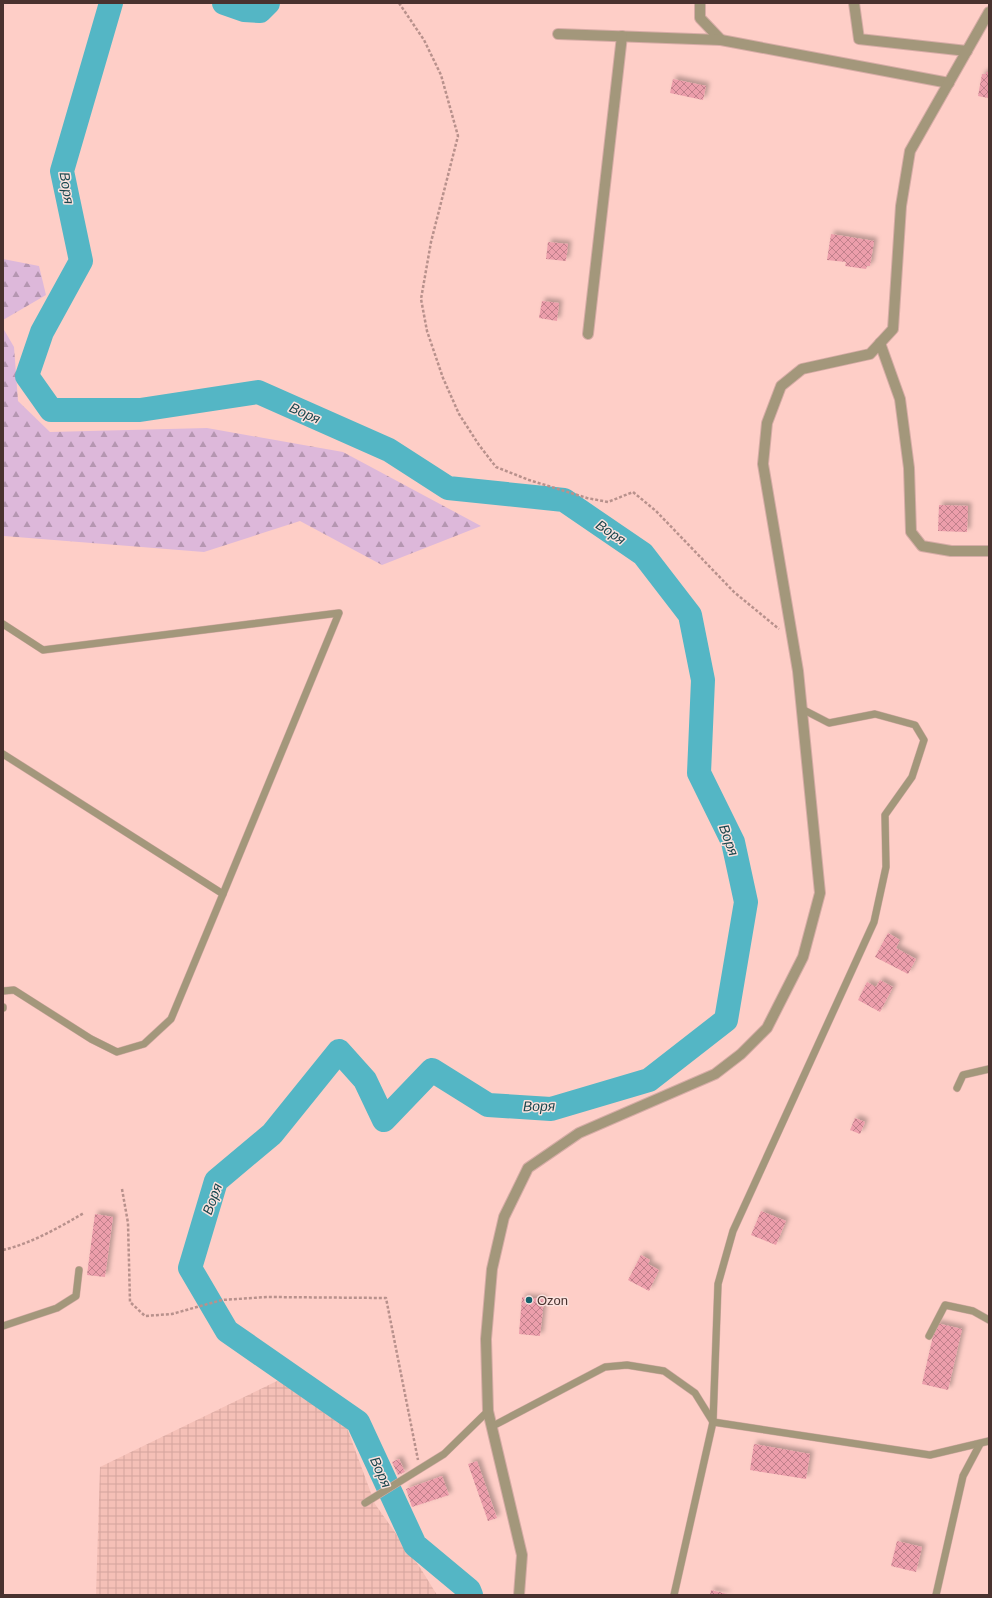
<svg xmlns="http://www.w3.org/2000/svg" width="992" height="1598" viewBox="0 0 992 1598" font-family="Arial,sans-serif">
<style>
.industrial{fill:url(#industrial-grid)}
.forest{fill:url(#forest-firs)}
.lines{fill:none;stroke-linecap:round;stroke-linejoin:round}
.river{stroke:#54b6c5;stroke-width:24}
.building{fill:url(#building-cross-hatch);filter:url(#shadow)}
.service-casing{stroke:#d6aca6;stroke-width:8}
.minor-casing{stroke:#d6aca6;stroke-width:12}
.tertiary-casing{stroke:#d6aca6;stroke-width:12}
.path{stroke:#b8918c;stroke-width:2.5;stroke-dasharray:3 2;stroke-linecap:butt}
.service{stroke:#a3977b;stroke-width:7}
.minor{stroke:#a3977b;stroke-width:10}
.tertiary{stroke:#a3977b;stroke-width:10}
.poi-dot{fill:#15626c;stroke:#fbe2de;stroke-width:1.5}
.labels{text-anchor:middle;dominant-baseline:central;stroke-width:3;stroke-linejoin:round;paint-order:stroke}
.poi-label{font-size:13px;fill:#49322f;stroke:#fbe2de;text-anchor:start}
.water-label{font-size:14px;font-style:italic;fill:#1b474e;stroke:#fbe2de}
</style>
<defs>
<pattern id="industrial-grid" width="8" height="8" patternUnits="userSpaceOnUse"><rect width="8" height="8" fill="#f5c0b7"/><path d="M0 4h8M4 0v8" fill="none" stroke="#d4a59e"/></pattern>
<pattern id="forest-firs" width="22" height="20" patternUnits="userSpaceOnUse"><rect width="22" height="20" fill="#ddb8da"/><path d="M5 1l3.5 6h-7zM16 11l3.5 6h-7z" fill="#b596b1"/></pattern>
<pattern id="building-cross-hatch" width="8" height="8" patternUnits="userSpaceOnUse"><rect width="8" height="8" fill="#ec9eab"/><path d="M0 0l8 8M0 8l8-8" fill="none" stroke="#c1818c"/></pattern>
<filter id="shadow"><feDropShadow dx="3.5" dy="-3.5" stdDeviation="2" flood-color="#0004"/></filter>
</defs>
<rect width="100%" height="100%" fill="#fecec7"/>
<polygon class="industrial" points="279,1380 347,1428 375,1504 421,1569 437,1595 96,1595 100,1467"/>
<g class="forest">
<polygon points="3,259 39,266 46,295 3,320"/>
<polygon points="3,328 14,347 18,401 50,432 207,428 343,452 481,526 382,565 300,521 204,552 4,536 3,535"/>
</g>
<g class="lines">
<g class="river">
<polyline points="111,3 62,171 81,261 42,332 27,376 51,410 140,410 258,392 389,450 448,488 564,500 643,554 690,615 703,680 699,773 733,842 746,902 726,1020 649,1080 551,1109 488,1105 432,1070 384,1120 365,1080 339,1051 272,1134 216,1181 190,1268 227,1331 358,1422 415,1545 469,1590 471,1595"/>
<polyline points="224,3 244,10 260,11 268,3"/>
</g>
</g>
<g class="building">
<polygon points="986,72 989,72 988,98 978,96 982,74 986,74"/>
<polygon points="673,79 706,86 703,100 670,93"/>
<polygon points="831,234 874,241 870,266 867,266 866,269 845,266 846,262 827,260"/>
<polygon points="548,242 568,244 566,261 546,259"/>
<polygon points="542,301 559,303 557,321 539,318"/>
<polygon points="939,505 968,506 967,532 938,531"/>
<polygon points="888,933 900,940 896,948 916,959 908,974 875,957"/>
<polygon points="880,980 893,987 880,1012 858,1000 867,982 876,987"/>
<polygon points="855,1118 865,1122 860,1134 850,1130"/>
<polygon points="761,1211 786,1221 776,1245 751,1235"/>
<polygon points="95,1214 113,1217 105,1277 87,1275"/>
<polygon points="641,1255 650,1260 648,1264 659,1270 649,1291 628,1280"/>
<polygon points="522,1297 544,1299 540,1336 519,1334"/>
<polygon points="936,1323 962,1329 948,1390 922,1384"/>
<polygon points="754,1444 810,1454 806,1479 750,1470"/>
<polygon points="399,1459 405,1472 398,1475 392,1462"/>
<polygon points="477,1461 497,1518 488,1521 468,1464"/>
<polygon points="442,1476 449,1495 412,1507 406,1489"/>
<polygon points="897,1541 922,1547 916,1572 891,1566"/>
<polygon points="711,1590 727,1594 727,1595 710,1595"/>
</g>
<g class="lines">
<defs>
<g id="service">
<polyline points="3,624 43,650 339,613 223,894"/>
<polyline points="3,754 223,894 171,1019 144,1044 117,1052 91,1039 14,990 3,991"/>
<polyline points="3,1007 3,1008"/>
<polyline points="957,1088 963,1075 989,1069"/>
<polyline points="3,1326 57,1308 76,1296 79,1270"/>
<polyline points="929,1336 945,1305 973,1311 989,1320"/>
<polyline points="491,1427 605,1367 627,1365 664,1371 695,1393 713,1422 718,1284 733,1231 874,922 886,867 885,815 912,777 924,740 915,725 875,714 829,723 802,709"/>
<polyline points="365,1503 444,1454 488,1411"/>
<polyline points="674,1595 713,1422 930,1455 989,1441"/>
<polyline points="936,1595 963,1476 980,1444"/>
</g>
<g id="minor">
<polyline points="700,3 700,18 721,40"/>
<polyline points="854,3 859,39 967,51"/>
<polyline points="558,34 721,40 949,83"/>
<polyline points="588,334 622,36"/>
<polyline points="880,343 900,399 909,468 911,532 922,546 951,551 989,551"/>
</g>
<polyline id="tertiary" points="519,1595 522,1555 488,1411 486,1339 492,1269 504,1217 528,1168 579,1133 715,1074 741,1054 767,1028 803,957 820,893 798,671 763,464 767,423 781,386 802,369 870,354 893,329 901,206 910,151 989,12"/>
</defs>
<use href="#service" class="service-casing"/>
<use href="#minor" class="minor-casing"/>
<use href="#tertiary" class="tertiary-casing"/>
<g class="path">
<polyline points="399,3 424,40 441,75 458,136 431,242 421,299 427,331 443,378 459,414 479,445 496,467 529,480 587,498 608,502 633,492 656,511 734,592 779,629"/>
<polyline points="122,1189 128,1223 130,1302 145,1316 172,1314 222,1300 267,1297 386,1298 418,1460"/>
<path d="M3,1250c29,-7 55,-22 81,-37"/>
</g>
<use href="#service" class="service"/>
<use href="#minor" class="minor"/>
<use href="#tertiary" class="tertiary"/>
</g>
<circle class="poi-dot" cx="529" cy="1300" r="4"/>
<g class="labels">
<g class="poi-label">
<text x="537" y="1300">Ozon</text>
</g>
<g class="water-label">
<text transform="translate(67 188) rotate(81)">Воря</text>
<text transform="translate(305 413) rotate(24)">Воря</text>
<text transform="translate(611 532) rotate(34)">Воря</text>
<text transform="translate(729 840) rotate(70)">Воря</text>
<text transform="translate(539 1106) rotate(-1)">Воря</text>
<text transform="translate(212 1199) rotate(-70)">Воря</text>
<text transform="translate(381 1472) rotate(65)">Воря</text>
</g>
</g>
<rect width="992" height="1598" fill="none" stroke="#49322f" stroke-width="8"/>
</svg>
